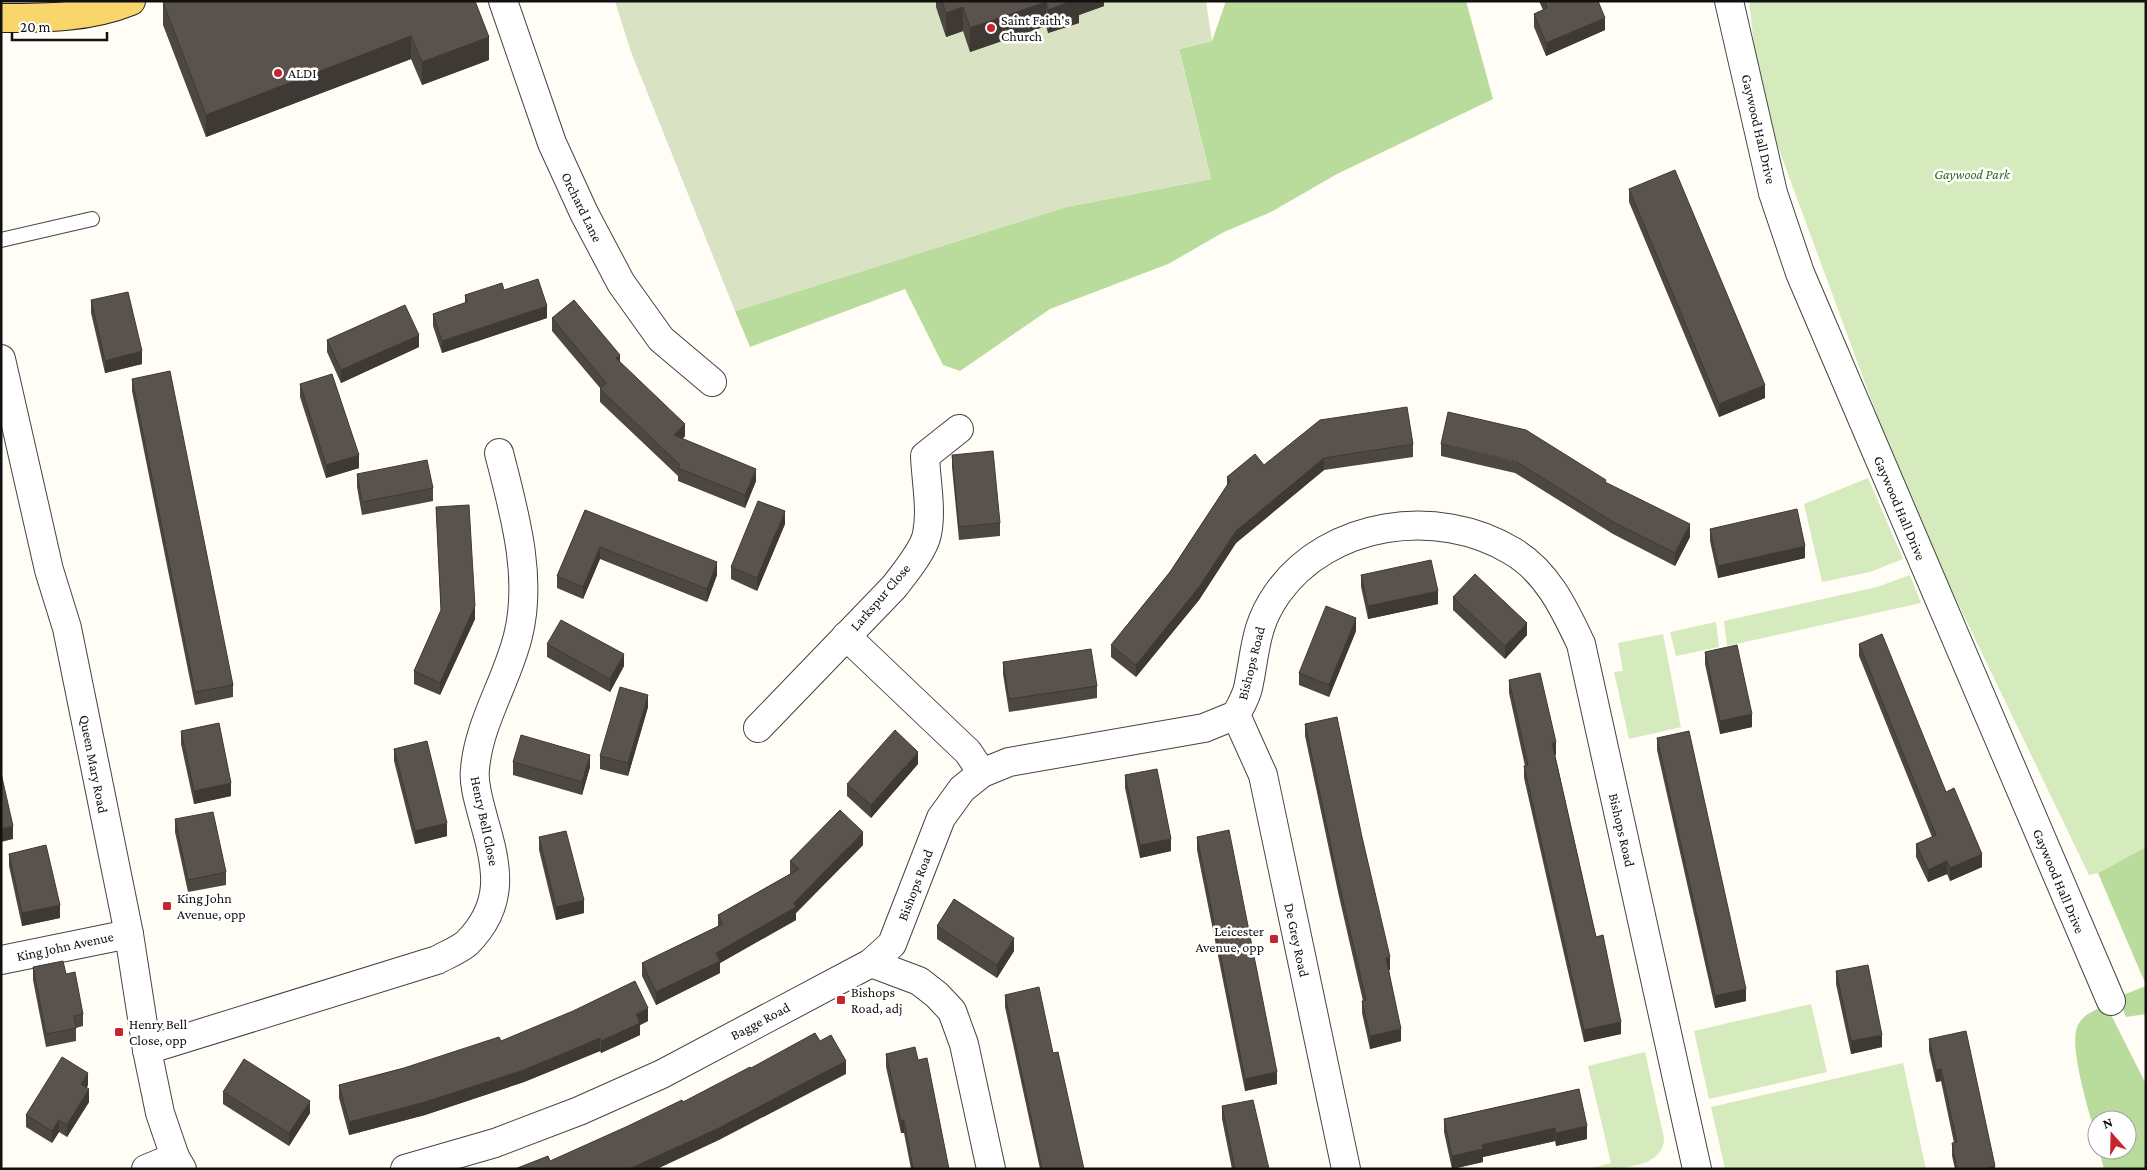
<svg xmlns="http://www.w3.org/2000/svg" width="2147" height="1170" viewBox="0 0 2147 1170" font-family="'Crimson Pro',serif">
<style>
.green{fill:#d5ebbd}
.forest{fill:#b9dc9c}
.cemetery{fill:#d9e3c4}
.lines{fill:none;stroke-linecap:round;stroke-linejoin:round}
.service-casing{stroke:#444;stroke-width:16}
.minor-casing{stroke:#444;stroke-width:30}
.primary-casing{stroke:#222;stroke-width:30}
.service{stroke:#fff;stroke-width:14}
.minor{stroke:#fff;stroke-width:28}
.primary{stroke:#f9d66b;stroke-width:28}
.wall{fill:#4d4742}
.shaded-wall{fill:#3f3936}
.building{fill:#5a524d;stroke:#3f3936}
.poi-dot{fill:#c4262e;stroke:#fff;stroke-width:2}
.labels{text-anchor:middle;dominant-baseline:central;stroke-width:5;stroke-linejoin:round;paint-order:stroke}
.poi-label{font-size:14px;fill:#111;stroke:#fff;text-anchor:start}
.street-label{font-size:14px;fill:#111;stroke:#fff}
.park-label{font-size:14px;font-style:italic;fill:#2f6b1f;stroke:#fff}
</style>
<rect width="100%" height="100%" fill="#fffdf5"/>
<g class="green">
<polygon points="1749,1 2146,1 2146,847 2098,873 2089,875 1909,502 1760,98"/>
<polygon points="1868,478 1903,559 1870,572 1822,582 1804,504"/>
<polygon points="1910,575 1921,603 1727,646 1724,621 1877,587"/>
<polygon points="1716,622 1719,647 1676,656 1670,632"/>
<polygon points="1663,634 1681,727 1629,739 1614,672 1623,671 1618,643"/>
<polygon points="1811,1004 1827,1072 1709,1099 1694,1031"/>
<path d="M1645,1052l19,86c0,32 -49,31 -77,31l24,-6 -23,-97z"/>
<polygon points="1903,1063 1926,1169 1725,1169 1711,1107"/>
</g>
<g class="forest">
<polygon points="1226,1 1466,1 1493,99 1337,174 1271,212 1224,232 1168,264 1050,309 960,371 943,365 905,289 750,347 735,311 1066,207 1211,179 1179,49 1212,41"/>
<polygon points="2146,847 2146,985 2098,873"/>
<polygon points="2146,986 2146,1014 2126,1017 2118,997"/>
<path d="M2106,1005l40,79v85h-42l-5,-19h28v-30h-30v21c-6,-24 -30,-97 -19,-116 5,-11 18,-15 28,-20z"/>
</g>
<polygon class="cemetery" points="615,1 1206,1 1212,41 1179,49 1211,179 1066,207 735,311 631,52"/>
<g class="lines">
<defs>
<polyline id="service" points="1,240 92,219"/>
<g id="minor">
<polyline points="503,1 552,143 584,213 621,283 661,339 712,382"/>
<polyline points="1729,1 1773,193 1800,273 2111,1001"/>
<polyline points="1,359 49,570 67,628 129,934 147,1050 160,1113 175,1157 182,1169"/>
<polyline points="846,636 968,752 982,773"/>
<polyline points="1236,715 1263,775 1346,1169"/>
<path d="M758,728l136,-141c10,-13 30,-37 33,-53 5,-24 -1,-53 -2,-78l34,-27"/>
<polyline points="1,960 129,934"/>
<polyline points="871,963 919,981 937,995 952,1011 964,1044 991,1169"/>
<path d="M147,1050l290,-90c9,-5 22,-10 30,-17 38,-38 31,-75 17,-122 -4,-16 -11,-36 -9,-52 4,-47 32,-88 43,-133 15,-60 -4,-124 -19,-183"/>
<polyline points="146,1169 175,1157"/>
<path d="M405,1169l90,-26 84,-32 83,-37 209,-111 21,-19 49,-126 21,-29 20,-16 27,-11 195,-34 32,-13c4,-8 10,-18 12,-27 8,-37 6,-61 29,-94 51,-73 161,-88 235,-43 35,20 53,59 69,93l116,525"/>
</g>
<path id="primary" d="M1,18c45,0 88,0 130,-17"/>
</defs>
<use href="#service" class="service-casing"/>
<use href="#minor" class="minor-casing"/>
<use href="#primary" class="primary-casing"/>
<use href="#service" class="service"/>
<use href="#minor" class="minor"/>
<use href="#primary" class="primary"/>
</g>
<g class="wall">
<polygon points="475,1 489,60 422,85 411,59 206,137 163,25 163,2"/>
<polygon points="936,1 1104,1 1104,6 1079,15 1079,23 1048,33 1046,26 970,52 963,31 946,37 936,7"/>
<polygon points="1539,1 1598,1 1605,30 1546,56 1534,27 1534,14 1543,10"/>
<polygon points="1629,189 1765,398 1719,417 1629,202"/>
<polygon points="504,290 547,318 442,353 433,326 433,314 465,303 465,295"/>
<polygon points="91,300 142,364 105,373 91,313"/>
<polygon points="552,318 620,362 685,436 682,439 756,481 745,508 678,481 678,476 600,402 600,388 552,331"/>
<polygon points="327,340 419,347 341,383 327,352"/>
<polygon points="132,379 233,685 233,697 195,705 132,391"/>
<polygon points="300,384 359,468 326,478 300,397"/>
<polygon points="1413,444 1413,457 1324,470 1236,543 1199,600 1136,677 1111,657 1111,645 1170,572 1227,485 1227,477 1264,465"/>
<polygon points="1441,444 1606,483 1690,537 1675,566 1613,534 1515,473 1441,456"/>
<polygon points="952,455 1000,523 1000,536 959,540 952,467"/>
<polygon points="357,474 433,488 433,501 362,515 357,487"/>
<polygon points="436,507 475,619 440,695 414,684 414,671 441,612"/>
<polygon points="585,510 717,575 707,602 600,559 583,599 557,588 557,576"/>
<polygon points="785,524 757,591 731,579 731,567"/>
<polygon points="1710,529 1805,558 1718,578 1710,541"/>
<polygon points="1361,575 1438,604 1368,619 1361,587"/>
<polygon points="1453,597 1527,635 1505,659 1453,610"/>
<polygon points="1356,631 1329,697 1299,685 1299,673"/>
<polygon points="547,644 624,666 610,692 547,657"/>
<polygon points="1859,644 1946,792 1982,867 1950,881 1947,874 1928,882 1916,857 1916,844 1932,837 1859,656"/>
<polygon points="1705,652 1752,727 1720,734 1705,664"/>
<polygon points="1003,662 1097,686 1097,698 1009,712 1003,674"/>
<polygon points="1509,680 1556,755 1555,755 1596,937 1621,1034 1584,1042 1524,778 1524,766 1525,766 1509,693"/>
<polygon points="648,707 628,776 600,769 600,756"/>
<polygon points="1305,724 1362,837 1390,970 1389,970 1401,1041 1370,1049 1362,1013 1362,1001 1363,1001 1338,892 1305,736"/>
<polygon points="181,731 231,796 194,804 181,744"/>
<polygon points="1657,738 1746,1001 1715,1008 1657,750"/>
<polygon points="394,749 447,836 415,844 394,761"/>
<polygon points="513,762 590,767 582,795 513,775"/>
<polygon points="918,764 871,818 847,796 847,784"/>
<polygon points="1125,775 1171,851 1140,858 1125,788"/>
<polygon points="175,819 226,872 226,885 188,892 175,832"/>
<polygon points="539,837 584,913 556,920 539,850"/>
<polygon points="1197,837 1277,1084 1245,1091 1197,850"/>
<polygon points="863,845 796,913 796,920 720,963 720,973 656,1005 642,976 642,963 718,926 718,915 790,874 790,861"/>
<polygon points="9,854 60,918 22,926 9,866"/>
<polygon points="937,926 1014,951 997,978 937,939"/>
<polygon points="33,967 66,974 83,1014 83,1026 76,1028 76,1041 46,1047 33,980"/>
<polygon points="1836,971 1882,1047 1851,1054 1836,984"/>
<polygon points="1005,995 1053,1053 1084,1169 1040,1169 1005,1007"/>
<polygon points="648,1021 640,1025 640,1035 601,1053 600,1051 524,1082 425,1115 349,1135 339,1098 339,1085 404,1068 501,1041"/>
<polygon points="1929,1039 1995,1169 1955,1169 1952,1156 1952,1143 1954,1143 1941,1081 1936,1082 1929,1051"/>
<polygon points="886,1054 918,1060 949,1169 911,1169 904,1133 901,1133 886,1067"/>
<polygon points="88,1085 87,1087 89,1102 67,1137 59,1132 52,1143 26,1127 26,1115"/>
<polygon points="1579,1089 1587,1139 1556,1146 1555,1141 1483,1157 1483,1162 1452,1169 1444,1132 1444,1119"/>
<polygon points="223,1092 310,1113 289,1146 223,1104"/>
<polygon points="1222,1106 1269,1169 1232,1169 1222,1119"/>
</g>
<g class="shaded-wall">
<polygon points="1072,1 1104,1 1104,6 1079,15 1079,23 1048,33 1048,10"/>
<polygon points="1046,2 1046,26 970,52 970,28"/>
<polygon points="963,7 963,31 946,37 946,13"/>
<polygon points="1605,18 1605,30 1546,56 1546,43"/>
<polygon points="411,36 411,59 206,137 206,115"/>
<polygon points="489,37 489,60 422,85 422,62"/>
<polygon points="547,306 547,318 442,353 442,341"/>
<polygon points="419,335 419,347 341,383 341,370"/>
<polygon points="142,351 142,364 105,373 105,361"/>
<polygon points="620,355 620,367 616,358"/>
<polygon points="1765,385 1765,398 1719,417 1719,404"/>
<polygon points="685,424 685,436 674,448 674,435"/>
<polygon points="359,455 359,468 326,478 326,465"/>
<polygon points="1324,458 1324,470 1236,543 1199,600 1136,677 1136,665 1236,531"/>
<polygon points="756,469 756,481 745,508 745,495"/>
<polygon points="785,511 785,524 757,591 757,578"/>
<polygon points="1690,524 1690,537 1675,566 1675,553"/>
<polygon points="1805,546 1805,558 1718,578 1718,566"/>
<polygon points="600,547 600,559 583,599 583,587"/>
<polygon points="717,562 717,575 707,602 707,589"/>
<polygon points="1438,591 1438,604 1368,619 1368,606"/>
<polygon points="475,606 475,619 440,695 440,683"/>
<polygon points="1356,618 1356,631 1329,697 1329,685"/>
<polygon points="1527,623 1527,635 1505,659 1505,646"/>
<polygon points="624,654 624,666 610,692 610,679"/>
<polygon points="648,695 648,707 628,776 628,763"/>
<polygon points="1752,714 1752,727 1720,734 1720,721"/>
<polygon points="1556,742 1556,755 1552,756 1552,743"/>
<polygon points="918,752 918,764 871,818 871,805"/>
<polygon points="590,755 590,767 582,795 582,782"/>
<polygon points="231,783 231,796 194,804 194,791"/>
<polygon points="447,823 447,836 415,844 415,831"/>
<polygon points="13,826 13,839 1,842 1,829"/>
<polygon points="863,832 863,845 796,913 796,920 720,963 720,973 656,1005 656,992 794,903"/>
<polygon points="1171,839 1171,851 1140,858 1140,845"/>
<polygon points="1982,854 1982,867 1950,881 1950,868"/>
<polygon points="1947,861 1947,874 1928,882 1928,870"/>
<polygon points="584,900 584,913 556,920 556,907"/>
<polygon points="60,905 60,918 22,926 22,913"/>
<polygon points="1014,938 1014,951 997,978 997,965"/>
<polygon points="1390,957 1390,970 1386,970 1386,958"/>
<polygon points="1746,989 1746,1001 1715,1008 1715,996"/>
<polygon points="648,1008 648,1021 640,1025 640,1035 601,1053 601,1041 636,1014"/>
<polygon points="1621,1022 1621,1034 1584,1042 1584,1030"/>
<polygon points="1401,1029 1401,1041 1370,1049 1370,1036"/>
<polygon points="1882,1035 1882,1047 1851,1054 1851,1041"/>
<polygon points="600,1038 600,1051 524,1082 425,1115 349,1135 349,1122"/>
<polygon points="846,1061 846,1074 719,1140 657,1169 629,1169"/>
<polygon points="1941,1069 1941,1081 1936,1082 1936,1070"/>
<polygon points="1277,1072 1277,1084 1245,1091 1245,1079"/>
<polygon points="88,1073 88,1085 81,1096 81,1084"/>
<polygon points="89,1089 89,1102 67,1137 67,1125"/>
<polygon points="310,1101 310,1113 289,1146 289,1133"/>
<polygon points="59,1120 59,1132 52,1143 52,1131"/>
<polygon points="904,1120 904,1133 901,1133 901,1121"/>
<polygon points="1587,1126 1587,1139 1556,1146 1556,1133"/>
<polygon points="1555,1128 1555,1141 1483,1157 1483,1162 1452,1169 1452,1156 1482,1145"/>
<polygon points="1995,1166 1995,1169 1983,1169"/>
</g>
<g class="building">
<polygon points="165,1 475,1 489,37 422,62 411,36 206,115 163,2"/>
<polygon points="942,1 1072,1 1048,10 1046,2 970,28 963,7 946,13"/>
<polygon points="1545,1 1598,1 1605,18 1546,43 1534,14 1547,8"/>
<polygon points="1675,170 1765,385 1719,404 1629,189"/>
<polygon points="538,279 547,306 442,341 433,314 467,302 465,295 502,283 504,290"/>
<polygon points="128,292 142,351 105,361 91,300"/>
<polygon points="574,300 620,355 616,358 685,424 674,435 756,469 745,495 678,468 680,465 600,389 606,383 552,318"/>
<polygon points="405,305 419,335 341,370 327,340"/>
<polygon points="170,371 233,685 195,692 132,379"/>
<polygon points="332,374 359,455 326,465 300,384"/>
<polygon points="1407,407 1413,444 1324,458 1236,531 1199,587 1136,665 1111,645 1170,572 1230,481 1227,477 1255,454 1264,465 1320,420"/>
<polygon points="1448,412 1526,430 1606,480 1605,482 1690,524 1675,553 1613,522 1515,461 1441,444"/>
<polygon points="993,451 1000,523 959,527 952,455"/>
<polygon points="427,460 433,488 362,502 357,474"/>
<polygon points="758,501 785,511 757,578 731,567"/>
<polygon points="469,505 475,606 440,683 414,671 441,610 436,507"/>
<polygon points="1797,509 1805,546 1718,566 1710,529"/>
<polygon points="585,510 717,562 707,589 600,547 583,587 557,576"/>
<polygon points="1431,560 1438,591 1368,606 1361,575"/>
<polygon points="1475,574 1527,623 1505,646 1453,597"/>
<polygon points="1326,606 1356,618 1329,685 1299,673"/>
<polygon points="561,620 624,654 610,679 547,644"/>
<polygon points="1882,634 1946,792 1954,788 1982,854 1950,868 1947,861 1928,870 1916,844 1936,835 1859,644"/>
<polygon points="1737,645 1752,714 1720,721 1705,652"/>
<polygon points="1091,649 1097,686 1009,699 1003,662"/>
<polygon points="1540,673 1556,742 1552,743 1596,937 1603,935 1621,1022 1584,1030 1524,766 1528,765 1509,680"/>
<polygon points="620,687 648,695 628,763 600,756"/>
<polygon points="1337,717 1362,837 1390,957 1386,958 1401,1029 1370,1036 1362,1001 1366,1000 1338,879 1305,724"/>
<polygon points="219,723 231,783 194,791 181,731"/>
<polygon points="895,730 918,752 871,805 847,784"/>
<polygon points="1689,731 1746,989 1715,996 1657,738"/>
<polygon points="521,735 590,755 582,782 513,762"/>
<polygon points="427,741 447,823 415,831 394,749"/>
<polygon points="1157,769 1171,839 1140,845 1125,775"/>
<polygon points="1,773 13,826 1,829"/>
<polygon points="840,810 863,832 794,903 796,907 716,953 720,961 656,992 642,963 723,924 718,915 799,869 790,861"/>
<polygon points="213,812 226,872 188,880 175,819"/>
<polygon points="1229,830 1277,1072 1245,1079 1197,837"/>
<polygon points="566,831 584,900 556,907 539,837"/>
<polygon points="46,845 60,905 22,913 9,854"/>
<polygon points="954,899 1014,938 997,965 937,926"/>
<polygon points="63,961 66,974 75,972 83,1014 74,1016 76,1028 46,1034 33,967"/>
<polygon points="1868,965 1882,1035 1851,1041 1836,971"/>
<polygon points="635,981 648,1008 636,1014 640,1023 601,1041 600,1038 524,1070 425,1102 349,1122 339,1085 404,1068 499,1037 501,1041 573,1011"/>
<polygon points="1039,987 1053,1053 1058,1052 1084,1169 1042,1169 1005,995"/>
<polygon points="1966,1031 1995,1166 1983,1169 1957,1169 1952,1143 1957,1142 1949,1106 1941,1069 1936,1070 1929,1039"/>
<polygon points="815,1033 820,1041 831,1035 846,1061 719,1128 629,1169 515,1169 548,1156 550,1161 628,1126 682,1100 683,1102 750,1067 751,1068"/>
<polygon points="915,1047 918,1060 927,1058 949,1169 913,1169 904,1120 901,1121 886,1054"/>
<polygon points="62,1057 88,1073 81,1084 89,1089 67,1125 59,1120 52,1131 26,1115"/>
<polygon points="244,1059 310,1101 289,1133 223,1092"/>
<polygon points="1579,1089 1587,1126 1556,1133 1555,1128 1482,1145 1483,1149 1452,1156 1444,1119"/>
<polygon points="1253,1100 1269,1169 1235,1169 1222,1106"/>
</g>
<g class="poi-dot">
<circle cx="991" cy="28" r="5"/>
<circle cx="278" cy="73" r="5"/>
<rect x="162" y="901" width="10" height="10" rx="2.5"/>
<rect x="1269" y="934" width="10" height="10" rx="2.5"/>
<rect x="836" y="995" width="10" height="10" rx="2.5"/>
<rect x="114" y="1027" width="10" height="10" rx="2.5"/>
</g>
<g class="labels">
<g class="poi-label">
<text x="1001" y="20">Saint Faith's<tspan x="1001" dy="16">Church</tspan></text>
<text x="288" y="73">ALDI</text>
<text x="177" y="898">King John<tspan x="177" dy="16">Avenue, opp</tspan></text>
<text x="1264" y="931" text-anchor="end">Leicester<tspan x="1264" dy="16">Avenue, opp</tspan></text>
<text x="851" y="992">Bishops<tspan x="851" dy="16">Road, adj</tspan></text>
<text x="129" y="1024">Henry Bell<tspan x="129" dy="16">Close, opp</tspan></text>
</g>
<g class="street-label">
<text transform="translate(1759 129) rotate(77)">Gaywood Hall Drive</text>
<text transform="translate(582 207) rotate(64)">Orchard Lane</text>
<text transform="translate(1900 508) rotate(67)">Gaywood Hall Drive</text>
<text transform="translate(880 597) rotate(-49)">Larkspur Close</text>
<text transform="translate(1251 663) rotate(-76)">Bishops Road</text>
<text transform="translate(94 764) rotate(79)">Queen Mary Road</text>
<text transform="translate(485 821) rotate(78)">Henry Bell Close</text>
<text transform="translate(1622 830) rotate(77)">Bishops Road</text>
<text transform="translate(2059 881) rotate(67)">Gaywood Hall Drive</text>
<text transform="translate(915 885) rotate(-69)">Bishops Road</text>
<text transform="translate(1297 940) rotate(78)">De Grey Road</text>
<text transform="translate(65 946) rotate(-12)">King John Avenue</text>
<text transform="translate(760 1021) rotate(-28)">Bagge Road</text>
</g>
<g class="park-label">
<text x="1972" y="174">Gaywood Park</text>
</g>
</g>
<rect width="2147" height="1170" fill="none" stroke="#111111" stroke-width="5"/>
<g transform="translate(2112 1135) rotate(340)"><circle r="24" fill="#ffffff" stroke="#a0a0a0"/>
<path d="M0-4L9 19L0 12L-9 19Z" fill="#c4262e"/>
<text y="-8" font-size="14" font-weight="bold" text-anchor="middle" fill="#111111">N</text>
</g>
<path d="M12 32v8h95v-8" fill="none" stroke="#111111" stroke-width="2.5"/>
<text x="20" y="32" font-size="15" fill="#111111" stroke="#ffffff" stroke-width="4" paint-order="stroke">20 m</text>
</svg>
